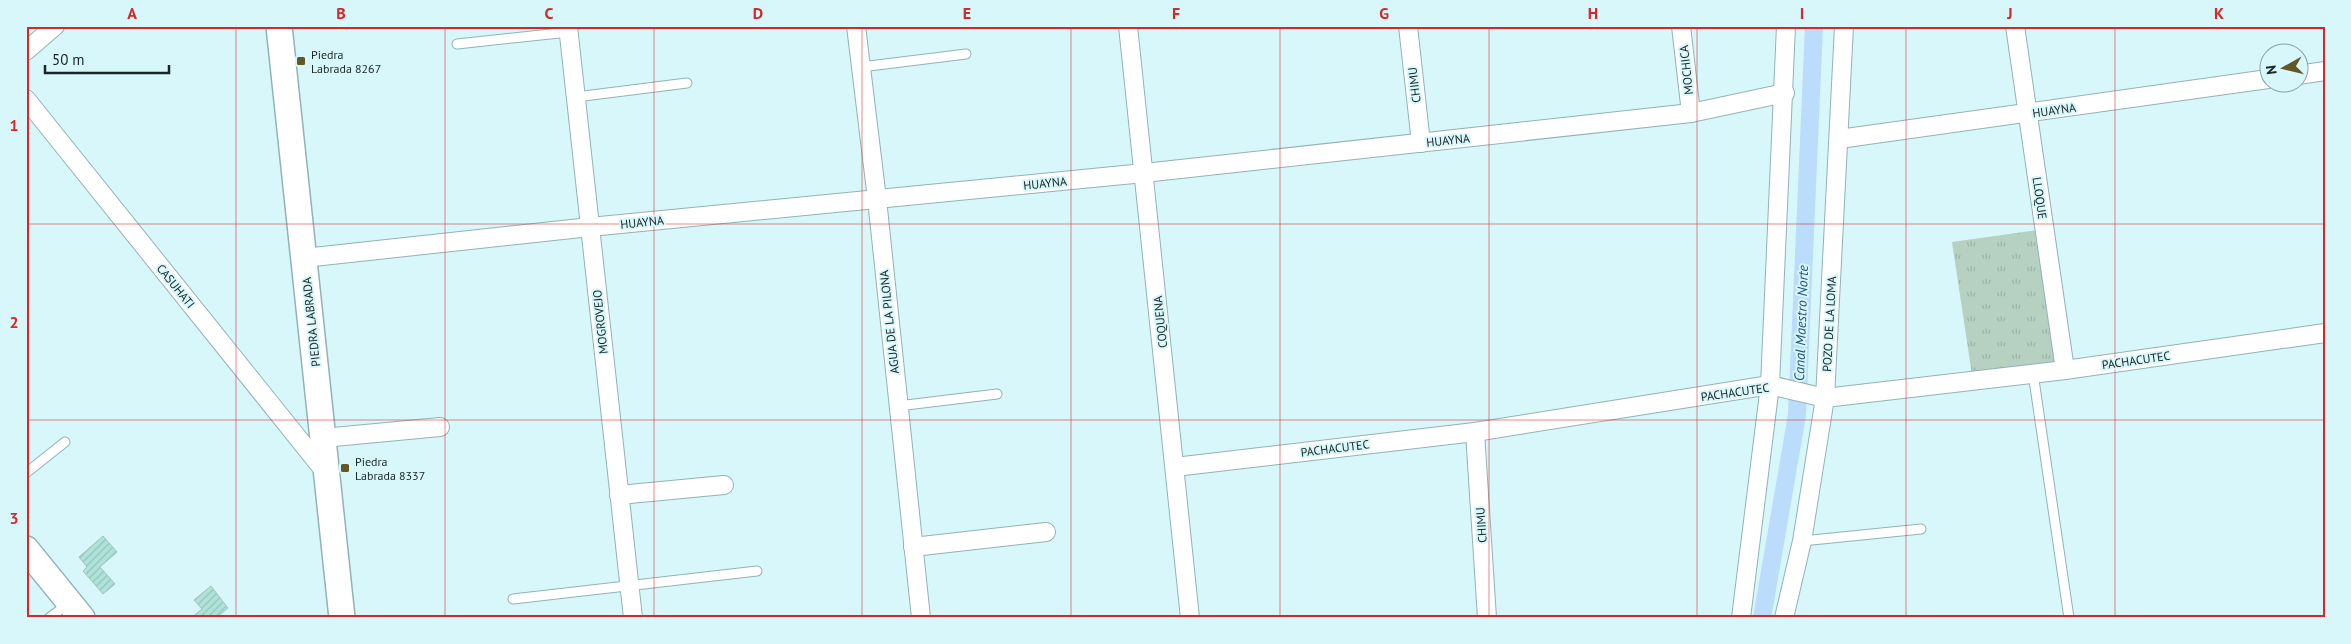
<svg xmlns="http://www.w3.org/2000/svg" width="2351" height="644" viewBox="0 0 2351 644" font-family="'PT Sans',sans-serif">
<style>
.park{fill:url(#park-tufts)}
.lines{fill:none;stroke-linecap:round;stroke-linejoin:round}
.canal{stroke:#bbdcfb;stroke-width:18}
.building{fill:url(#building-hatch);stroke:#a6c3be}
.lane-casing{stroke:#94b2b5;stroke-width:11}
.street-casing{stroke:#94b2b5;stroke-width:20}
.secondary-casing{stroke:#94b2b5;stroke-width:28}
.lane{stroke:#fff;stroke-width:9}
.street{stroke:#fff;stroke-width:18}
.secondary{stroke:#fff;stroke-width:25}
.grid{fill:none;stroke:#d62828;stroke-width:1;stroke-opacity:0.55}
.poi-dot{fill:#625825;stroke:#d7f7fa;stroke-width:2}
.labels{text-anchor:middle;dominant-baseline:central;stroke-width:4;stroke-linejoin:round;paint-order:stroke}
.poi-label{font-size:12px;fill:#192526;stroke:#d7f7fa;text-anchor:start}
.street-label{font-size:12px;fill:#192526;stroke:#d7f7fa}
.water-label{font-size:14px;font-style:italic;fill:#24547d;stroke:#d7f7fa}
.neatline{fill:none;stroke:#d62828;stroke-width:2}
.grid-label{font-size:16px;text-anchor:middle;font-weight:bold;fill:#d62828}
</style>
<defs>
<pattern id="park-tufts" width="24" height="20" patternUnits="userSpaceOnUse" patternTransform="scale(1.25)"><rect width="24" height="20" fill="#b6d1c2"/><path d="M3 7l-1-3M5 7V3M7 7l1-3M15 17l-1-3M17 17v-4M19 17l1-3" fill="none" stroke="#9cb3a7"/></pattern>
<pattern id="building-hatch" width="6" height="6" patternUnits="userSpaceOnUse" patternTransform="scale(1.25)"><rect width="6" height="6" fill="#afe3da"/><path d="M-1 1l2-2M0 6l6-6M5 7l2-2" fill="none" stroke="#96c3bb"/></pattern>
</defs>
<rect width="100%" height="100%" fill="#d7f7fa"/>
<polygon class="park" points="2044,229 2064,364 1972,375 1952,242"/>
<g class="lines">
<polyline class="canal" points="1762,618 1797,415 1814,26"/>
</g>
<g class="building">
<polygon points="103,536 117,552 100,567 115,584 103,594 83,571 87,567 79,557"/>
<polygon points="211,586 228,608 216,618 191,618 202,609 194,600"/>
</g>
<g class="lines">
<defs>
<g id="lane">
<polyline points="457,44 569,32"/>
<polyline points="861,67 966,54"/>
<polyline points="576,97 687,83"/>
<polyline points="2033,373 2069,618"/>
<polyline points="898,406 997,394"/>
<polyline points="26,473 65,442"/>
<polyline points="1802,541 1921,529"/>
<polyline points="513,599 757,571"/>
<polyline points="49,618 68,604"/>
</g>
<g id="street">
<polyline points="568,26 633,618"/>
<polyline points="856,26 877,199 921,618"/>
<polyline points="1128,26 1190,618"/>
<polyline points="1408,26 1421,143"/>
<polyline points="1681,26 1691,113"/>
<polyline points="2015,26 2065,370"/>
<polyline points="26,51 55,26"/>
<polyline points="2298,75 2325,71"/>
<polyline points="26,99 326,473"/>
<polyline points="1839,139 2268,79"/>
<polyline points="304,258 590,227 1144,173 1691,113 1785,93"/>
<polyline points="1475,432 1487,618"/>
<polyline points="323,438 440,427"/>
<polyline points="1175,467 1475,432 1770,385 1825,398 2065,370 2325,333"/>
<polyline points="619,495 724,485"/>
<polyline points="913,547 1046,532"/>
<polyline points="1741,618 1770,385 1786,26"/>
<polyline points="1784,618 1802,541 1825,398 1844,26"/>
</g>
<g id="secondary">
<polyline points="279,26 342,618"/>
<polyline points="26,549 82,618"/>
</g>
</defs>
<use href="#lane" class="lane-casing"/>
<use href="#street" class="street-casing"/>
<use href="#secondary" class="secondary-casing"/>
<use href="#lane" class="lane"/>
<use href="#street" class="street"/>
<use href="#secondary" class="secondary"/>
</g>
<path class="grid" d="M236,26v592M445,26v592M654,26v592M862,26v592M1071,26v592M1280,26v592M1489,26v592M1697,26v592M1906,26v592M2115,26v592M26,224h2299M26,420h2299"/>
<g class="poi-dot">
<rect x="296" y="56" width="10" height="10" rx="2.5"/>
<rect x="340" y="463" width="10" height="10" rx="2.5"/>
</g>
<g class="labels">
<g class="poi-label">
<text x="311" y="54">Piedra<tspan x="311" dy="14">Labrada 8267</tspan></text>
<text x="355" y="461">Piedra<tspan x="355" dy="14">Labrada 8337</tspan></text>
</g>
<g class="street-label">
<text transform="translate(1686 70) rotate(-96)">MOCHICA</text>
<text transform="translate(1414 85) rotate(-97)">CHIMU</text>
<text transform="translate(2054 110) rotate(-8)">HUAYNA</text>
<text transform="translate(1448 140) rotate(-6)">HUAYNA</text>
<text transform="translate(1045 183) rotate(-6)">HUAYNA</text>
<text transform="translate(2040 198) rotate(82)">LLOQUE</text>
<text transform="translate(642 222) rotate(-6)">HUAYNA</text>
<text transform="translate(176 286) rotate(51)">CASUHATI</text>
<text transform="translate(311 322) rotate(-96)">PIEDRA LABRADA</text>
<text transform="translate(600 322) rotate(-96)">MOGROVEJO</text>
<text transform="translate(889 322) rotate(-96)">AGUA DE LA PILONA</text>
<text transform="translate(1160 322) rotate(-96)">COQUENA</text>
<text transform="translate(1829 324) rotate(-87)">POZO DE LA LOMA</text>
<text transform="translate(2136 360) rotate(-8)">PACHACUTEC</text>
<text transform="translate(1735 392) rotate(-8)">PACHACUTEC</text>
<text transform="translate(1335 448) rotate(-7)">PACHACUTEC</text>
<text transform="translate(1481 525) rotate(-94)">CHIMU</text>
</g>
<g class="water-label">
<text transform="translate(1801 323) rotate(-88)">Canal Maestro Norte</text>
</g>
</g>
<rect width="2351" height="644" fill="none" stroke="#d7f7fa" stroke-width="55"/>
<g transform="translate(2284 68) rotate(262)"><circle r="24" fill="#d7f7fa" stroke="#8ba3a5"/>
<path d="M0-4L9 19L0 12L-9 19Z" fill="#625825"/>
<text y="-8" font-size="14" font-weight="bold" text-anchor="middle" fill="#192526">N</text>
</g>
<path d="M45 65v8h124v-8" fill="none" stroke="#192526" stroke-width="2.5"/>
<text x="52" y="65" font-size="15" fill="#192526" stroke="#d7f7fa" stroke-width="4" paint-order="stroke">50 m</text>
<rect x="28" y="28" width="2296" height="588" class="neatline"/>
<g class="grid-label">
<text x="132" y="19">A</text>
<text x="341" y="19">B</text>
<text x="549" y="19">C</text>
<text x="758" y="19">D</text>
<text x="967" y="19">E</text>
<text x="1176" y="19">F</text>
<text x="1384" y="19">G</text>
<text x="1593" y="19">H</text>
<text x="1802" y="19">I</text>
<text x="2010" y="19">J</text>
<text x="2219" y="19">K</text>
<text x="14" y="131">1</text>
<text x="14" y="328">2</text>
<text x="14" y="524">3</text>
</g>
</svg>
